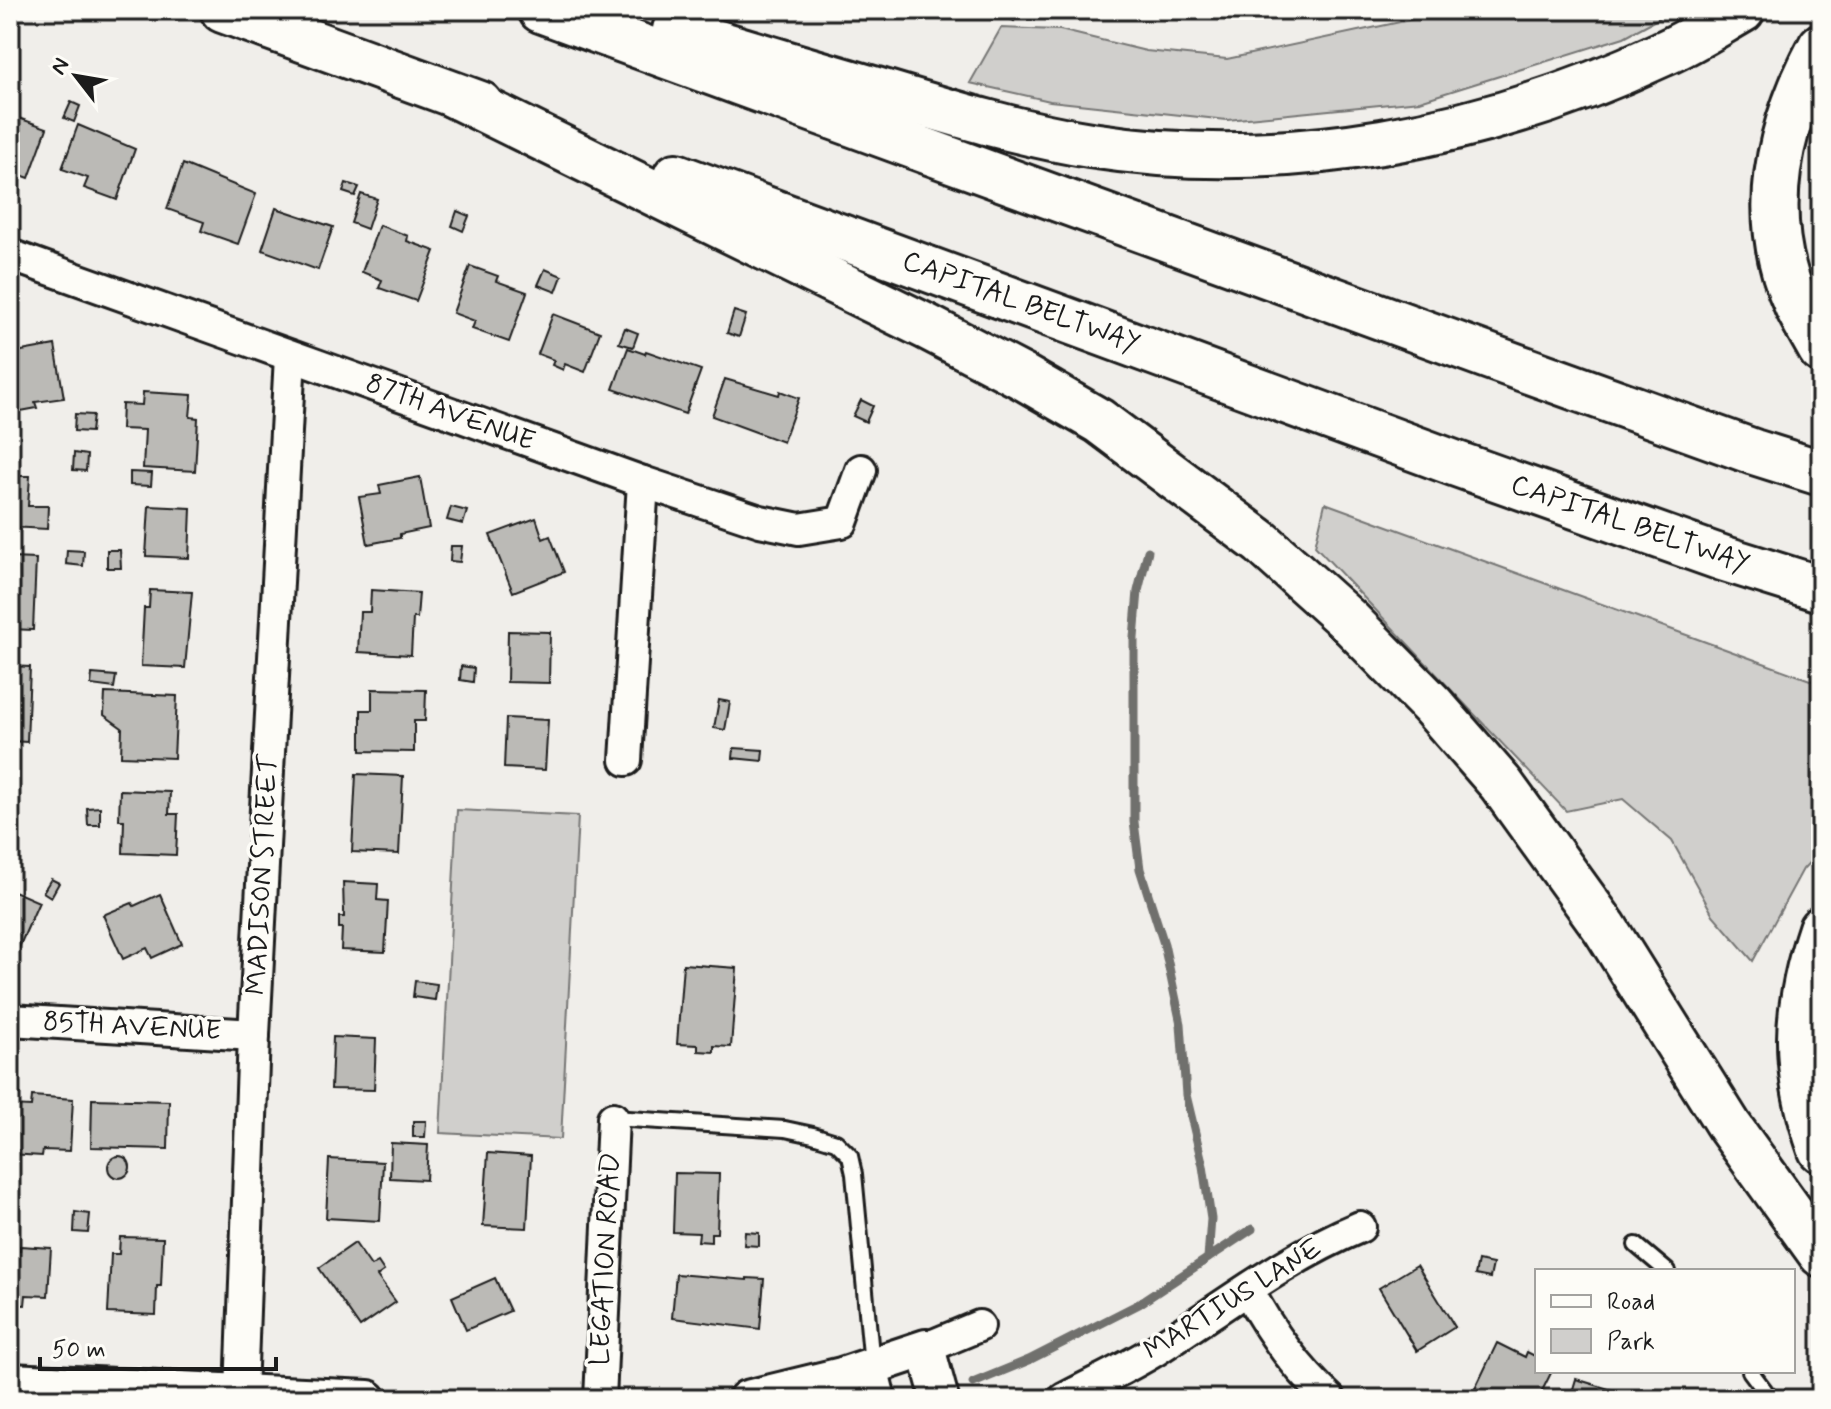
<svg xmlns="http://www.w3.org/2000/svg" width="1831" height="1409" viewBox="0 0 1831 1409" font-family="Mynerve,sans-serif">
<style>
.green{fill:#d0cfcc;stroke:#767674;stroke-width:2}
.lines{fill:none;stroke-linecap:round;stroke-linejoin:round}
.stream{stroke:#706f6d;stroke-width:9}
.building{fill:#bbbab6;stroke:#1c1c1c;stroke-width:2}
.service-casing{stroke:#1c1c1c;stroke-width:20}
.minor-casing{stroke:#1c1c1c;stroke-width:36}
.tertiary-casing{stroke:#1c1c1c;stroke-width:42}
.motorway-casing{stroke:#1c1c1c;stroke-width:50}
.service{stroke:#fdfcf7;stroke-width:14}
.minor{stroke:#fdfcf7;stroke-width:30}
.tertiary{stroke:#fdfcf7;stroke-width:36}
.motorway{stroke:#fdfcf7;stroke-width:44}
.labels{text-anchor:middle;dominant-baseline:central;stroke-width:7;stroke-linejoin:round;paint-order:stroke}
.street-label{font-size:28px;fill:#1c1c1c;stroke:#fdfcf7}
</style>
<rect width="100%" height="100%" fill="#f0eeea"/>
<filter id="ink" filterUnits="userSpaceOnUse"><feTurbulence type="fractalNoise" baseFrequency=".0125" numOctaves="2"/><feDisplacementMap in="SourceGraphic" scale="16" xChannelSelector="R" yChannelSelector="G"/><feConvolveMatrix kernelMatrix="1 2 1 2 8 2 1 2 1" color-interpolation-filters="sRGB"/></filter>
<g filter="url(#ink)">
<g class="green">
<polygon points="1456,10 1674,10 1624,37 1420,101 1227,120 1050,101 970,83 1001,28 1060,30 1146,51 1227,59"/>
<polygon points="1325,503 1821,684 1821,850 1803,869 1753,961 1713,915 1672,841 1623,799 1566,811 1315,546"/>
<polygon points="457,810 578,816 561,1139 440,1133"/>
</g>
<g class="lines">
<g class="stream">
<polyline points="1148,551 1138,591 1134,638 1134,822 1140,869 1164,944 1181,1024 1186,1095 1203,1166 1211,1219 1208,1258"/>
<polyline points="973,1383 1029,1360 1139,1304 1252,1229"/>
</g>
</g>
<g class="building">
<polygon points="999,10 1019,10 1014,21 998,13"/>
<polygon points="71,102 80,106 74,122 64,118"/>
<polygon points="10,115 47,128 29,178 10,171"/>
<polygon points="78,125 135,149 117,200 84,188 88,178 62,169"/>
<polygon points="183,164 256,194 238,244 201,231 204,222 167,209"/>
<polygon points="346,183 359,187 355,196 343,192"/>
<polygon points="361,194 377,199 367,229 351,223"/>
<polygon points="276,208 333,227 318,270 262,250"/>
<polygon points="457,211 469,216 463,231 452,226"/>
<polygon points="379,225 408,236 407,241 435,251 416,301 379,288 382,280 362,272"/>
<polygon points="470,266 498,276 496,281 527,292 509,342 472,329 475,321 453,313"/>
<polygon points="545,269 562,276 556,292 538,285"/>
<polygon points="734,311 746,315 739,337 727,333"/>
<polygon points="553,314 600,332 585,372 565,364 563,370 552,365 554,360 538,354"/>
<polygon points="625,328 638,333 633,347 619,343"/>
<polygon points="55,345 64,398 35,402 37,408 10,413 10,364 18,363 16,352"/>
<polygon points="628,348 645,354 646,351 701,370 685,414 613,389"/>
<polygon points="725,379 779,395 780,391 799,398 783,442 712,416"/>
<polygon points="143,392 192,395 190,417 198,418 195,471 143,468 145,430 121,429 122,404 142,405"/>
<polygon points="861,400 873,406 866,422 853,416"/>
<polygon points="75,414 93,415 91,432 74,431"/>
<polygon points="74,453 87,455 86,471 73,470"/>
<polygon points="130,472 152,473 151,486 130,485"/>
<polygon points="10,476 30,476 28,506 48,506 47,529 10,527"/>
<polygon points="420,477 429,528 400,534 400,538 368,544 359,497 381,494 379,485"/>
<polygon points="149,506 191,508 189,558 146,556"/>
<polygon points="451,507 467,511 463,524 447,520"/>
<polygon points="536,518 543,539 550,536 564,572 513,592 490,535"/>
<polygon points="451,546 462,546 460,562 450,561"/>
<polygon points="67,550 84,551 83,566 66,564"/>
<polygon points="107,550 120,550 121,568 107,568"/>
<polygon points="10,558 36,559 33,630 10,629"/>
<polygon points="150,590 192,592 185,668 141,666 144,608 149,608"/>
<polygon points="371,590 419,593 417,618 413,618 411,655 358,652 360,612 370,612"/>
<polygon points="508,631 550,632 549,683 507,682"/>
<polygon points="10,666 30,667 27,742 10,741"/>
<polygon points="461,666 474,668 473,682 460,680"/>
<polygon points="92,674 116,676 114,688 91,685"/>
<polygon points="372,689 426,690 425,721 414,721 414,752 361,751 361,710 372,710"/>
<polygon points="105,693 177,696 174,758 121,756 122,728 104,715"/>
<polygon points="719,700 730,702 725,730 714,728"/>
<polygon points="506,718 548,720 545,770 504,768"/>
<polygon points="734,748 763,750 762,761 733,758"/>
<polygon points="356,774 403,776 399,854 352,852"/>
<polygon points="120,790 170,792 169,814 178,814 176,855 123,853 124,820 119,820"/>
<polygon points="100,807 100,825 88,825 87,808"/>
<polygon points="51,879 59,883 51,897 43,892"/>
<polygon points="343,882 378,884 377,900 388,901 385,952 341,950 342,928 339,928 339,917 344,917"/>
<polygon points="10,885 12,886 11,890 39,902 17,952 10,948"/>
<polygon points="160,894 182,944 152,958 147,948 123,959 103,915 132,903 134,906"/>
<polygon points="683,964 737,968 731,1047 714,1046 714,1052 698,1051 698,1045 677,1044"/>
<polygon points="415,981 437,984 435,1000 413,997"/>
<polygon points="333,1037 376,1039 374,1090 331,1089"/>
<polygon points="32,1096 73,1099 70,1151 43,1150 42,1156 10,1154 11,1106 31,1107"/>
<polygon points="92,1099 169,1101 168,1149 91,1147"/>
<polygon points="413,1121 426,1121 425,1137 413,1137"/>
<polygon points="391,1143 428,1145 426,1180 390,1178"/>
<polygon points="488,1153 531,1156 527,1228 483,1226"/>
<circle cx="119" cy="1167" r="11"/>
<polygon points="329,1159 383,1162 380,1221 326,1218"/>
<polygon points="675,1173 719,1174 717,1233 711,1233 711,1242 698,1241 699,1233 673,1232"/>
<polygon points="75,1212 90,1214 88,1233 74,1232"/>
<polygon points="745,1232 759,1233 759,1246 744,1245"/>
<polygon points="120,1237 163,1238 161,1286 157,1286 156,1315 108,1313 111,1254 119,1254"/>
<polygon points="355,1243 371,1266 378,1262 384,1271 377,1276 396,1302 360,1327 319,1268"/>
<polygon points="20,1246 51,1248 48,1296 26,1295 25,1305 10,1304 10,1251 20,1251"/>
<polygon points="1478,1261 1493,1264 1490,1278 1475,1275"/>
<polygon points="1417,1265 1455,1327 1417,1351 1379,1288"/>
<polygon points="676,1274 747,1280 747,1278 764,1279 760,1329 672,1318"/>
<polygon points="495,1278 510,1311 466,1330 452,1297"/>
<polygon points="1497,1343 1525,1357 1527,1352 1537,1357 1537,1371 1552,1371 1538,1399 1517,1399 1511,1396 1509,1399 1491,1399 1474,1391"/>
<polygon points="1576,1379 1625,1394 1623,1399 1570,1399"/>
</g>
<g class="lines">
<defs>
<g id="service">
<polyline points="613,1118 785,1129 813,1135 836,1142 850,1156 854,1174 872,1365"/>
<polyline points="1636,1245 1667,1271"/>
<polyline points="1750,1371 1771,1399"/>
</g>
<g id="minor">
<polyline points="10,255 643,482 760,521 799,529 842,522 861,470"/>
<polyline points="626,760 643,482"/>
<polyline points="10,1020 254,1035"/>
<path d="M1248,1290c22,42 47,77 82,109"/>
<polyline points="926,1348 979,1326"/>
<polyline points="872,1367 880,1399"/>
<polyline points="241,1393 254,1035 290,356"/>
<polyline points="600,1399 613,1118"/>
<path d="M1064,1399c30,-16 63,-31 92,-49 67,-43 131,-93 204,-123"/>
</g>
<g id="tertiary">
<polyline points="10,1382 368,1399"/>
<polyline points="747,1399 842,1376 926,1348 940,1399"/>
</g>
<g id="motorway">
<polyline points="223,10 480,104"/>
<polyline points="541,10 1485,355 1754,452 1821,473"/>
<path d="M675,30c72,22 143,43 215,64 66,20 132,40 200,51 193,30 396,-8 572,-91 28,-12 54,-29 80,-44"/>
<path d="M1821,46c-44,82 -64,172 -24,260 7,15 16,29 24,44"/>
<polyline points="454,95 927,327 1023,377 1099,421 1262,543 1349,621 1432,705 1501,784 1605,928 1729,1126 1821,1254"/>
<polyline points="676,176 1454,463 1722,558 1821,589"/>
<path d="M1821,929c-27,80 -29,140 0,221"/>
</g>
</defs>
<use href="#service" class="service-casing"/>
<use href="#minor" class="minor-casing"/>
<use href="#tertiary" class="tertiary-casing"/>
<use href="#motorway" class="motorway-casing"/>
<use href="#service" class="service"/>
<use href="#minor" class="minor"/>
<use href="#tertiary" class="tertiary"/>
<use href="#motorway" class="motorway"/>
</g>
</g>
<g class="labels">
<g class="street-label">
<text transform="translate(1021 303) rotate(20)">CAPITAL BELTWAY</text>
<text transform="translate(450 413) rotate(20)">87TH AVENUE</text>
<text transform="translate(1630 525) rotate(19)">CAPITAL BELTWAY</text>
<text transform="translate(263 875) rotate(-87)">MADISON STREET</text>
<text transform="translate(132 1027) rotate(3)">85TH AVENUE</text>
<text transform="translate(606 1259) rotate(-87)">LEGATION ROAD</text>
<text transform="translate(1233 1300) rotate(-32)">MARTIUS LANE</text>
</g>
</g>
<rect width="1831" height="1409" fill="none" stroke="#fdfcf7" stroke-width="40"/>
<rect x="20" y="20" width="1791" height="1369" fill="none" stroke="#1c1c1c" stroke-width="3" filter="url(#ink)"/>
<rect x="1535" y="1269" width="260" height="104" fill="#fdfcf7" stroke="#a3a29f" stroke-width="2"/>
<rect x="1551" y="1295" width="40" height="12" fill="#fdfcf7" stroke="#a3a29f" stroke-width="2"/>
<text x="1607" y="1309" font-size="24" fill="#1c1c1c">Road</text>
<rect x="1551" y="1329" width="40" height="24" fill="#d0cfcc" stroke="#a3a29f" stroke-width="2"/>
<text x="1607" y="1349" font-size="24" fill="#1c1c1c">Park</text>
<g transform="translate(76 76) rotate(301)" stroke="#fdfcf7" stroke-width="6" paint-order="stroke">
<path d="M0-6L14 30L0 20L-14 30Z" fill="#1c1c1c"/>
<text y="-12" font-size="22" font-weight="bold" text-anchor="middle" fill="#1c1c1c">N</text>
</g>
<path d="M40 1357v12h236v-12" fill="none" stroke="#1c1c1c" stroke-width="4"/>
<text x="52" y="1357" font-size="24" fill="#1c1c1c" stroke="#fdfcf7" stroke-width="6" paint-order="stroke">50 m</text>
</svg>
